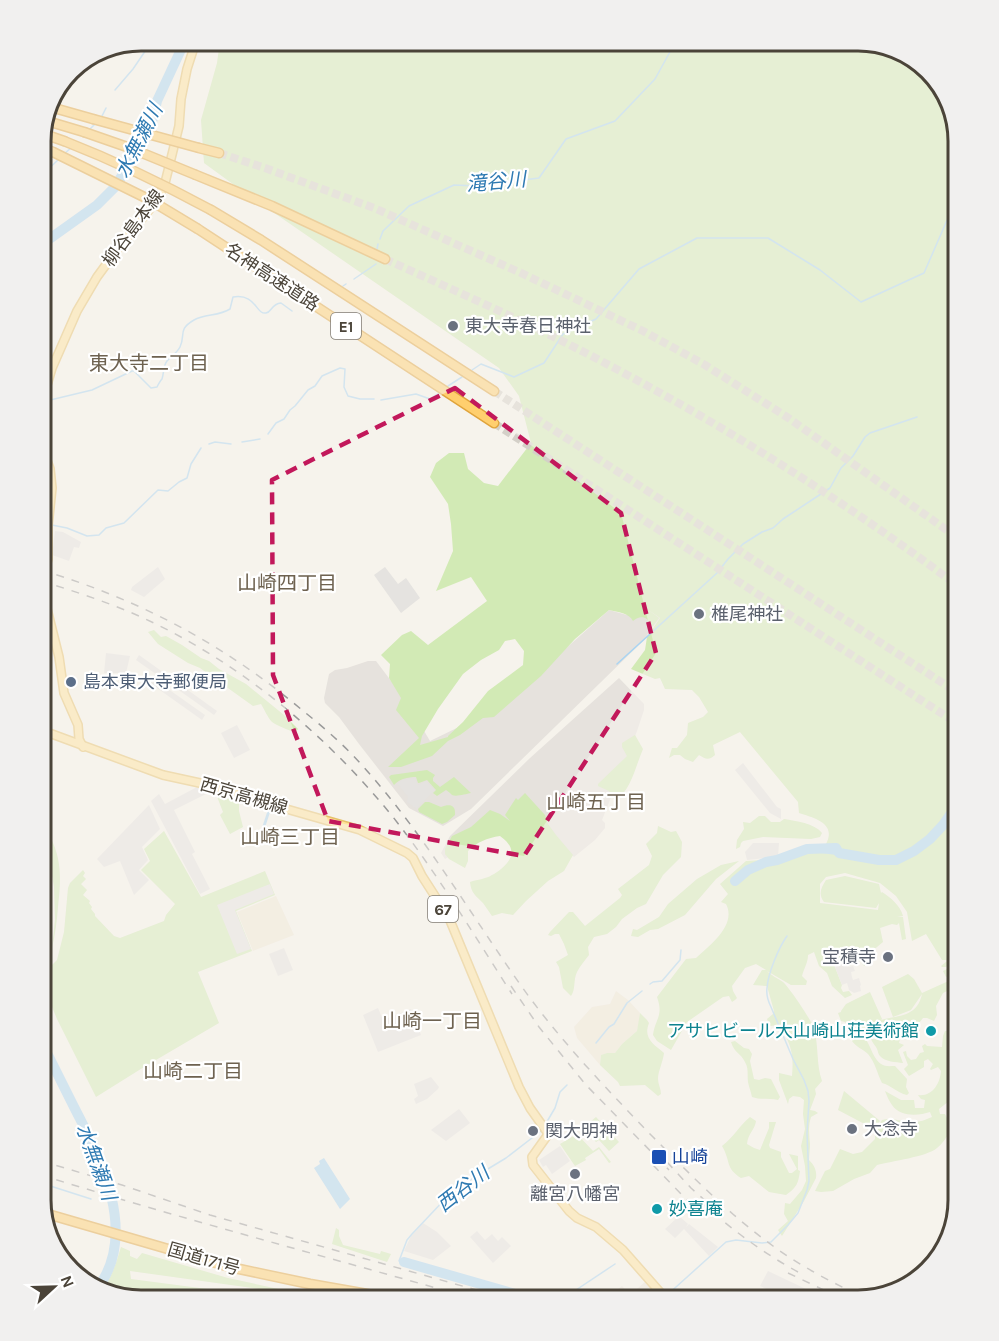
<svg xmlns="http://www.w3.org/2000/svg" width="999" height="1341" viewBox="0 0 999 1341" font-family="Karla,'Noto Sans JP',sans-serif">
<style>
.residential{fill:#eae5da}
.industrial{fill:#e6e2dd}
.education{fill:#efe8d6}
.green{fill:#d2eab5;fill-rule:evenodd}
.parking{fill:#e5e3e0}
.water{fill:#a9d4f2}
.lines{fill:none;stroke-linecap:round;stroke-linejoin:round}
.stream{stroke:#a9d4f2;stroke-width:1.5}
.river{stroke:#a9d4f2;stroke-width:10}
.highway-tunnel{stroke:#d4d0c8;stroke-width:8;stroke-dasharray:8 4;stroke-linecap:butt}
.major-casing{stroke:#e6c16a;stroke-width:10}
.highway-casing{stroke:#e0a43c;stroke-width:11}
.major{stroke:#ffe39c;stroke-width:7}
.highway{stroke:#ffcf6e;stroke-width:8}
.rail{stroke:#9a9a9a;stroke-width:1.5;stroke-dasharray:8 8;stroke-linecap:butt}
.highway-bridge-casing{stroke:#e0a43c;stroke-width:11;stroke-linecap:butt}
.highway-bridge{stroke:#ffcf6e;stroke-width:8}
.marked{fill:none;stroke:#c2185b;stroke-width:4.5;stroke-dasharray:12 8;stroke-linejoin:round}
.worship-dot{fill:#6b7280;stroke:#fff;stroke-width:2}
.service-dot{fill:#5c6f8a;stroke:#fff;stroke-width:2}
.culture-dot{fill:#0f9aa8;stroke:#fff;stroke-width:2}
.transit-dot{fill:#1a4fb4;stroke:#fff;stroke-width:2}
.labels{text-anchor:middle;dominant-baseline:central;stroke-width:4.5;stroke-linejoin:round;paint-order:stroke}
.shield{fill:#fff;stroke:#817c74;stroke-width:1.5}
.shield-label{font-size:16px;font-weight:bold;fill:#4b4439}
.street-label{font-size:18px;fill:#4b4439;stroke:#fff}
.worship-label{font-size:18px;fill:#5b616d;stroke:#fff;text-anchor:start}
.service-label{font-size:18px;fill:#4e5e75;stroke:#fff;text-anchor:start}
.culture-label{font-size:18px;fill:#0d838f;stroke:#fff;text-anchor:end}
.transit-label{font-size:18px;fill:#164399;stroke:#fff;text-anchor:start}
.water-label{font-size:20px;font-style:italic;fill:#2e7ab2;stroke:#fff}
.neighbourhood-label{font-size:20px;fill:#6e6250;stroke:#fff}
.rim{fill:none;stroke:#4b4439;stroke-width:3}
</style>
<rect width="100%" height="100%" fill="#f6f3ec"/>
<polygon class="residential" points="646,1281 654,1290 642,1300 604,1300 622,1286 630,1295"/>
<g class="industrial">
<polygon points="640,604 660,618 642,642 471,809 443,826 409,808 359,744 339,717 325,703 324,698 329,674 335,670 347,668 368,661 376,661 407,702 430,741 500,707 609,610 627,615"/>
<polygon points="619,678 644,704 644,710 637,731 602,820 605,823 605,828 595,840 574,857 543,826 477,840 445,859 441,853 450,836 530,758"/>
</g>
<g class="education">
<polygon points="276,896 294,935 253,951 237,912"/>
<polygon points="616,991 628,1000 640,1013 639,1022 637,1031 622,1044 615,1053 607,1053 601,1055 600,1065 577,1038 574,1027 592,1007 610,1004"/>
</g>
<g class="green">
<path d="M220,41h645l44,13 36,36 13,51v830l-12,6 -3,-6 6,-3 2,3 4,-3 -4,-5 -5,4h-4l-1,-1 6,-5 -1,-1h-4l-16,-26 -14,7 -5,-29 -11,-16 -16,-13 -35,-10 -19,4 -6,7v19l58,7 1,-7 -3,5 -52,-6c-6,-8 -3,-14 2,-22l19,-4 34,8 2,9 1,-1c9,6 18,13 21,24l-6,1h6l3,22 -4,1 -3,-17 -2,2 -5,-1 -12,4 3,14 -12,10 2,10 -2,2 -7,2 -4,-5 -7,1 -1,2 -2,2h-4l-1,-4 -3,-2 -9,2 9,23 -1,3 2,4 6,-1 3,4 -7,3 -13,-12 -5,-13 -8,-7 -5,-14 -6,3c0,8 -4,13 -6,21l5,5 -1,4h-15l-24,-14c5,5 10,7 16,11 5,4 30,40 31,47 5,18 2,35 8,52l-7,8 1,5 -6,16 5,1 3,2 -7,4c-3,9 -2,18 -1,27 0,5 -1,11 -1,16 5,5 8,10 7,18l-12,23 -22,35 -4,-6 10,-9 -4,-7 1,-11 5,1 12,-14 4,-9 -1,-15 -4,-20 4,-17 -2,-15 1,-14 -4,-3 -7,-1 -4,3 -1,5 -9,-24v-7l13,3c2,-23 -1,-31 -12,-51l-10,1 -3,-7 6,-5 1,-3 -7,-25 -14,-1 9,-15h4l-10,-6 -11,4 -13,18 1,5 4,7 -2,2 -3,2 -3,-6 -6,1 -36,25 -16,28 -14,-9 -4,-6c2,-16 11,-19 4,-38l29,-38 10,-1c14,-13 41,-33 30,-54l-5,-2 7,-8 -8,-10 26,-23 34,-2 7,-2 15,-8 24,-5c11,-21 -12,-26 -27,-31l-1,-11 -58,-70 -27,13 2,10c-7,6 -9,4 -16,0l-6,7 -8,-3 -5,-4h-6l-5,3 3,-10h5l10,-13 1,-12 15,-6 5,-5 -9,-15 -7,-7 -27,-1 -5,-11 -5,1 -24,-10 14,-19 2,-13 13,-19 -13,-9 12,9 -6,8 -3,-2c-2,-8 -11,-9 -17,-3 -4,-8 -15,-9 -24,-11l-34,29 -34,37 -47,41 -11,1 -23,17 -12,6 -16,15 -31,11h-13l31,-29 -23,-28 5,-12 -12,-20 1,-14 -9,-9 21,-20 9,-4 17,14 59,-44 -16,-24 -35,14 17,-40 -2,-27 -3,-20 -18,-27 6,-14 13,-10h15l4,16 16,14 14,3 33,-43 -12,-47 -20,-28 -258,-178 -37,-27 -3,-43 16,-57zM515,639l9,12 -1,14 -35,26 -25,31 -15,14v1l-28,8 2,-9 16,-27 25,-35 18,-14 18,-10 6,-9z"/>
<path d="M154,630l7,7 5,-1 16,9 19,13 8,3 10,8 27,15 38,31 14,14 -3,3c-5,-1 -19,-7 -23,-10 -4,-4 -8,-13 -11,-18l-8,2 -53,-38 -12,-5 -30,-19 -10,-12z"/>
<path d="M635,735l8,14c-8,18 -11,40 -28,52l-6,-10 -11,-5v-2l26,-25 3,-3 -5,-9v-4z"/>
<path d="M427,770l8,5 -2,3v3l7,6 14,-10 17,16c-5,1 -15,4 -19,2 -2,-2 -4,-4 -6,-5l-9,6 -4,-3 3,-3 -9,-10 -8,3h-1l-2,-6c-8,0 -17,2 -22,8l-5,-8 2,-2z"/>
<path d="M525,793l20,22 3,9 8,11 17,20 -9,16 -16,10 -22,20 -13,14 -11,-2 -10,3c-3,-4 -6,-9 -9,-13 -7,-7 -12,-10 -13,-21 5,-2 10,-2 15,-4 4,-1 5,-2 9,-4 17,-11 26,-24 6,-38 -13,2 -23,6 -32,15v10l-3,7 -16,-9 -4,-5v-5l7,-13 19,-9 19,-17 10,4 10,7 -5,-6 11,-17 2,2z"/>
<polygon points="216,794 239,802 239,811 243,827 230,834 220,815 223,812"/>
<path d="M425,802h4l12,5c8,-3 15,-3 14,8l-8,7 -5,2 -23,-12 -1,-3z"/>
<path d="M759,816h6l6,6h9l4,-3c12,2 30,4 38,14l-2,4 -9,2 -48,-2 -20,4 -2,2 -1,4 -4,2 1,-9 7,-11 -1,-7 7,1z"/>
<path d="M41,823c21,27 21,52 17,84 -1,14 -3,28 -6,41l3,-28 -1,-33 -5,-28 -8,-21z"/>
<path d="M658,826l13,6 5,-1 6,11 -1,15 -18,18 -17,29 -9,4 -15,11 -6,8 -9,7 -13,3 -6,10 1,8c-4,5 -9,11 -12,17 -4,8 -1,17 -6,24l-8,-8 -4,-21 -3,-5 12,-7 -4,-11 -5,-10h-4l-4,2 -3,-1 2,-3 19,-20h4l12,14 35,-28 2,-3 -4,-6 31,-24 3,-9 -6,-12 11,-11z"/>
<polygon points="164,831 201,897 265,871 275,895 236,911 252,951 198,972 219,1023 144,1067 96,1097 57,1019 50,1002 48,984 49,968 57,960 64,932 68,888 70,883 83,870 85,873 83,876 86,879 81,884 87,890 83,895 90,901 89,903 92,907 91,909 95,914 95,916 114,936 120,938 164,921 166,915 175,904 141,870 150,861 144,849"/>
<polygon points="739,861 716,879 685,915 658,929 650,930 638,937 631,936 633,929 637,930 659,917 668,904 697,879 721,865"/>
<path d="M908,974l6,5 8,14 31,-14 -6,12 -4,2 -7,13 1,9 -3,6 -7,-3h-4l-4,5 -36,13h-8l-17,-6 -5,2 -8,-10 -4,-1 -3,-8 3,-1v-1l5,-7 24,-12 12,27 -1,1c19,-5 36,-3 41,-26l-11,16 -18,7 -11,-30z"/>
<path d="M640,1013l7,7 2,3c-6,15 4,21 15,30 -1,9 -6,18 -6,26 0,5 3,10 3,15l-3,2 -13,-11 -25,1 -2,-4 -18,-17 1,-10 6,-2h8l7,-9 15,-13z"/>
<path d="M953,1030l2,2 -3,14 -3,55 -10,8 1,5h5l3,6 1,13c-3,5 -7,11 -12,15 -11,9 -45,13 -60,17l-7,8 -16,6 -21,12 -12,1 -6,-1 10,-20 5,-2 10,-20 13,5 9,-2 13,-13v-9l7,-10c11,-3 19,2 30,2 8,0 13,-2 20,-5l-2,-5c-12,4 -30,5 -38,-7 -3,-4 -5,-9 -7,-14l16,9h13l1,8h9l1,-8 -4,-1 -3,-4c14,2 22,-11 23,-24l-3,-4 -7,3 -1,-1 3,-5 -5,-5 -4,2v6l-15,9 -5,-7 4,-4 -5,-13 3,-1 1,5 4,4 5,-1 4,-6 4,-1 -2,-6 3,-2 2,2 15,1 1,-11 2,-5z"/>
<path d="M856,1033c15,3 13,22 25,31 4,3 10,2 14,2l12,13 -1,8 3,6 -2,2c-10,-2 -16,-10 -25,-12 -5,-10 -7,-21 -14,-29 -5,-5 -12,-7 -16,-13l1,-5z"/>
<path d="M899,1033l1,6 -1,4 5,2 -6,5 5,13c-7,-1 -18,-1 -23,-7 -3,-4 -1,-4 -4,-9 -2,-3 -4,-5 -5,-8l12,1z"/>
<path d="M735,1041l9,7 5,1 3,5 -2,7 4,18 5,1 6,-2 6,1 9,18 -2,3c-8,-2 -18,0 -26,-3 -1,-5 -3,-10 -4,-15 -1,-8 1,-13 -3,-20 -5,-10 -10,-8 -14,-20z"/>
<polygon points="844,1091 880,1121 874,1129 838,1110"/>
<polygon points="596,1117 619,1142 609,1151 599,1140 596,1142 583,1128"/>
<path d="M750,1117l6,4c-1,9 -8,12 -9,23l7,4 6,2 9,-22v-6h7l-7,23 1,3 11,4v5l8,16h3l5,-4 -8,-15 9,2v14l2,1c-2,13 -3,16 -14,24l-17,-3 -20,-16 -8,2c-16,-10 -10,-17 -19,-32 11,-8 17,-20 28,-29z"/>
<polygon points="577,1134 593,1151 599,1147 611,1162 609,1163 599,1149 585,1158 586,1160 575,1166 560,1144"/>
<polygon points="336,1228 339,1230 339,1236 343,1245 380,1254 381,1251 391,1254 387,1262 332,1244"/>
<path d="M121,1247l9,4v5l7,3 5,-6 86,25 69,15 -1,1 -166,-23 1,8 99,13 20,5 6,-2 -5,5h-117l-32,-10c10,-13 14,-27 19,-43z"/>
</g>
<g class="parking">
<polygon points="55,531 63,532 81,542 79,548 74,547 69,561 52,555"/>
<polygon points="158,567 165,579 144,597 131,590 132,587"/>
<polygon points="385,567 398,584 406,578 420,598 401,613 374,575"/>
<polygon points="106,653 130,656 126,673 104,673"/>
<polygon points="139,655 217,711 214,715 136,660"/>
<polygon points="154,679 205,715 202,720 150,683"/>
<polygon points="237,725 250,750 234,758 221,733"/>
<polygon points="743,763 777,807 781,809 781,819 770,813 735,770"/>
<polygon points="415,778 418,785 426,781 435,790 421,804 417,809 407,802 408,797 397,783 402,780"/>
<polygon points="197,787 204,790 206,794 174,810 195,852 192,854 210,889 200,894 151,801 159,794 165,804"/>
<polygon points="149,805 160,829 142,847 148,860 139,870 149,880 134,895 120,861 104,867 97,859"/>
<polygon points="753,843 779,843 778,857 747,860 745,852"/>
<polygon points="270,884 274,894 235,910 251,949 237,954 217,905"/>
<polygon points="284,948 293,970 278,976 269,954"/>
<polygon points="842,960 845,962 846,966 849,967 853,966 855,971 851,972 852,977 853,980 859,978 861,985 860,986 861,991 854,993 849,990 847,983 842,985 835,967 840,965 838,961"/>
<polygon points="378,1008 383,1020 411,1009 421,1035 378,1052 363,1015"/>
<polygon points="431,1077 439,1087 438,1089 427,1099 416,1104 414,1099 418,1096 414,1084"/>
<polygon points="459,1109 470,1123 446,1141 431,1130"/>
<polygon points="560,1146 570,1161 552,1174 546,1165 543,1167 539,1160"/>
<polygon points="679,1216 688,1224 686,1227 689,1224 718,1247 709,1256 684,1229 675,1238 665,1229"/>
<polygon points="423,1223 437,1232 451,1246 433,1260 404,1251 411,1236"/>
<polygon points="477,1231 485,1240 492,1234 498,1241 502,1237 511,1246 493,1263 470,1237"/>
<polygon points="768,1271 827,1299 826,1300 791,1300 760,1286"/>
</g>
<polygon class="water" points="324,1158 350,1199 340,1209 314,1168 320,1164 319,1161"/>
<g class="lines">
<g class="stream">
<polyline points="115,90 133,69 152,41"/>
<polyline points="101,118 106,108"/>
<polyline points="88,131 95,124"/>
<polyline points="64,154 72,147"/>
<polyline points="42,175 59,159"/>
<polyline points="380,239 383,231 409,206 454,185 477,186 539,178 566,139 615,121 655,79 676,41"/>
<polyline points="377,249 378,244"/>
<polyline points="354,279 376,264"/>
<polyline points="343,286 346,284"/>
<polyline points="472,370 481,364 514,377 544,363 563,334 596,319 639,269 697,238 768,238 820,270 861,302 924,273 948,218 958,214"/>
<polyline points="448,386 462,377"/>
<polyline points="381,400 416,394 430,399 438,394"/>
<path d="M46,401l46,-11 40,-19h2l17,17 6,-1c1,-2 4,-7 5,-8 2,-6 1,-13 5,-18 4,-5 10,-8 13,-14 6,-12 -3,-17 14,-27 11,-6 25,-4 36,-11l3,-12c23,-4 23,18 33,16 6,-1 5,-9 15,-10l11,8"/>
<polyline points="268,434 276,423 284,419 290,410 295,406 308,390 315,386 322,376 340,368 345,369 344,387 348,396 360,399 374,399"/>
<polyline points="242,442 260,439"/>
<polyline points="209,444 215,442 231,444"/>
<polyline points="41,525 43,525"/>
<polyline points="52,525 67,528 87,536 99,535 106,528 124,523 158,490 168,491 179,482 187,478 191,464 201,448"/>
<polyline points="617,664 717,573 728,559 743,544 762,532 773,528 783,519 830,488 841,468 853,456 865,437 870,433 917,417"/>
<polygon points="270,806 271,807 259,843 258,842"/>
<polyline points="803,850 835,854 839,853"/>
<polyline points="650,984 653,982 662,981 680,960 681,950"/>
<polyline points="596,1043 609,1027 614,1024 627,1003 642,991"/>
<polyline points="545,1125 555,1108 560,1092 567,1085"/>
<polyline points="41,1183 91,1199"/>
<polyline points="399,1261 407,1240 412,1234 448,1196 473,1178 506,1158 541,1131"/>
<path d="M666,1296l60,-54 10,-2 26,3 9,-1 17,-17 10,-12 9,-23 2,-9 -2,-48 2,-32 -1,-10 -4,-11 -11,-21 -22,-52c-3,-6 -5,-12 -4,-19 1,-15 12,-41 20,-52"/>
<polyline points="561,1300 615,1264"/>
</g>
<g class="river">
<polyline points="41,245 97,205 115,187 144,140 151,126 157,101 185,41"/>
<polyline points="735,881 748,870 766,862 777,860 807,849 836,848 839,853 879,860 896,860 914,851 930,839 943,825 952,812 958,806"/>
<path d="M41,1041c11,22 22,44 33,66 27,52 65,127 23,182"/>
<polyline points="404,1262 536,1300"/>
</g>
<g class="highway-tunnel">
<polyline points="219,153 265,168 374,208 519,272 643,331 705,365 787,417 958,538"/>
<path d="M385,259c64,29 130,58 193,90 133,68 261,148 380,237"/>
<polyline points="494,391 958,693"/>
<polyline points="494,423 958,724"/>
</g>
<defs>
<g id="major">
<polyline points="41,405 52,368 77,311 97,277 116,251 157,200 165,183 179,126 181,99 187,69 196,41"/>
<polyline points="41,444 50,469 52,488 48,526 48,559 41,585 59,657 64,693 78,725 79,739 83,747"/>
<polyline points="41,730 163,775 209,785 269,804 360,830 407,853 413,858 422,876 449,918 519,1087 530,1108 547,1132 547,1136 532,1157 533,1165 569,1211 577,1218 596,1227 623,1250 667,1300"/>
</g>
<g id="highway">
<polyline points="54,108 93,119"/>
<polyline points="47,121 84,132"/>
<polyline points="41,133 64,141"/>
<polyline points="41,147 53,152"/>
<polyline points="199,148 219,153"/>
<polyline points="196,175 272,206 385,259"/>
<polyline points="211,210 261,240 494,391"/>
<polyline points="198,229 494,423"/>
<polyline points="44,1213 230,1267 310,1284 401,1300"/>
</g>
</defs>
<use href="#major" class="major-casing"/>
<use href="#highway" class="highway-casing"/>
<use href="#major" class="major"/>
<use href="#highway" class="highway"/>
<g class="rail">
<path d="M41,570c97,29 183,74 261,140 20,16 41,34 58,53 63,69 109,149 162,224 37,52 82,99 126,145 40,40 79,81 125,114 29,21 61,38 93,52"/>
<path d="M41,581c33,10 66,21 98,35 99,45 186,117 254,201 44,56 81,118 119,177"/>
<polyline points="511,986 539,1027 586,1085 669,1170"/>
<polyline points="41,1161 122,1185 210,1215 512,1300"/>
<polyline points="667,1162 691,1188 709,1204"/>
<polyline points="653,1165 683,1196 704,1215"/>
<path d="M41,1175c144,45 291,83 437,125"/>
<path d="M701,1202c30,27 62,51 97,70"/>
<polyline points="788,1273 845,1300"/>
</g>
<defs>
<g id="highway-bridge">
<polyline points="93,119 199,148"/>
<polyline points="84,132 130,148 196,175"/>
<path d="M64,141c51,20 99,43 147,69"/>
<polyline points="53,152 150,200 198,229"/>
</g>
</defs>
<use href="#highway-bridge" class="highway-bridge-casing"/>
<use href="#highway-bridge" class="highway-bridge"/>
</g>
<path d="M0 0H999V1341H0ZM455,388l166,125 35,140 -132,203 -196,-35 -55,-146 -1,-195z" fill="#f6f3ec" fill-opacity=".55" fill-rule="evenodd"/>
<path class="marked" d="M455,388l166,125 35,140 -132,203 -196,-35 -55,-146 -1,-195z"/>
<g class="worship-dot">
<circle cx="453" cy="326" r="6"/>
<circle cx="699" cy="614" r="6"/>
<circle cx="888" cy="957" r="6"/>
<circle cx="852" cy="1129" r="6"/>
<circle cx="533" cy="1131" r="6"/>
<circle cx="575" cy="1174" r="6"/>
</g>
<circle class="service-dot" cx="71" cy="682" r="6"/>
<g class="culture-dot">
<circle cx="931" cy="1031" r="6"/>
<circle cx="657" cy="1209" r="6"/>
</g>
<rect class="transit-dot" x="651" y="1149" width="16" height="16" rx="3"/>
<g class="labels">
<g class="shield">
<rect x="331" y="313" width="30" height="26" rx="4.5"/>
<rect x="428" y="896" width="30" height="26" rx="4.5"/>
</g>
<g class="shield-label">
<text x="346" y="326">E1</text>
<text x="443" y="909">67</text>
</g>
<g class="street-label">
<text transform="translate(133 228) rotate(-54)">柳谷島本線</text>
<text transform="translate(272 277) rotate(33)">名神高速道路</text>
<text transform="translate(244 796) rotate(16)">西京高槻線</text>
<text transform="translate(204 1259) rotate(16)">国道171号</text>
</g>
<g class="worship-label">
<text x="465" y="326">東大寺春日神社</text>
<text x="711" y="614">椎尾神社</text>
<text x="876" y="957" text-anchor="end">宝積寺</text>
<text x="864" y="1129">大念寺</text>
<text x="545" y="1131">関大明神</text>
<text x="575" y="1194" text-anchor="middle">離宮八幡宮</text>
</g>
<g class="service-label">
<text x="83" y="682">島本東大寺郵便局</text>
</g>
<g class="culture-label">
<text x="919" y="1031">アサヒビール大山崎山荘美術館</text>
<text x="669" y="1209" text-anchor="start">妙喜庵</text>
</g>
<g class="transit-label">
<text x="672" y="1157">山崎</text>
</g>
<g class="water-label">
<text transform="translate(139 141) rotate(-63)">水無瀬川</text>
<text transform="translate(496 182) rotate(-5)">滝谷川</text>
<text transform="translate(96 1162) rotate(70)">水無瀬川</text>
<text transform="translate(463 1189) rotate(-38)">西谷川</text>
</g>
<g class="neighbourhood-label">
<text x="149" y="363">東大寺二丁目</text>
<text x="287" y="583">山崎四丁目</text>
<text x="596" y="802">山崎五丁目</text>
<text x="290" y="837">山崎三丁目</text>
<text x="432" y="1021">山崎一丁目</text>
<text x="193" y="1071">山崎二丁目</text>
</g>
</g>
<path d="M0 0H999V1341H0ZM141 51H858A90 90 0 0 1 948 141V1200A90 90 0 0 1 858 1290H141A90 90 0 0 1 51 1200V141A90 90 0 0 1 141 51Z" fill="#f1f0ef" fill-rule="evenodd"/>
<path class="rim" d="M141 51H858A90 90 0 0 1 948 141V1200A90 90 0 0 1 858 1290H141A90 90 0 0 1 51 1200V141A90 90 0 0 1 141 51Z"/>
<g transform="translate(54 1287) rotate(68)" stroke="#ffffff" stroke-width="4.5" paint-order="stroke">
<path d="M0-4.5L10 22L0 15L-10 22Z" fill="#4b4439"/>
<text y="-9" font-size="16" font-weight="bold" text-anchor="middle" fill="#4b4439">N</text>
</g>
</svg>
